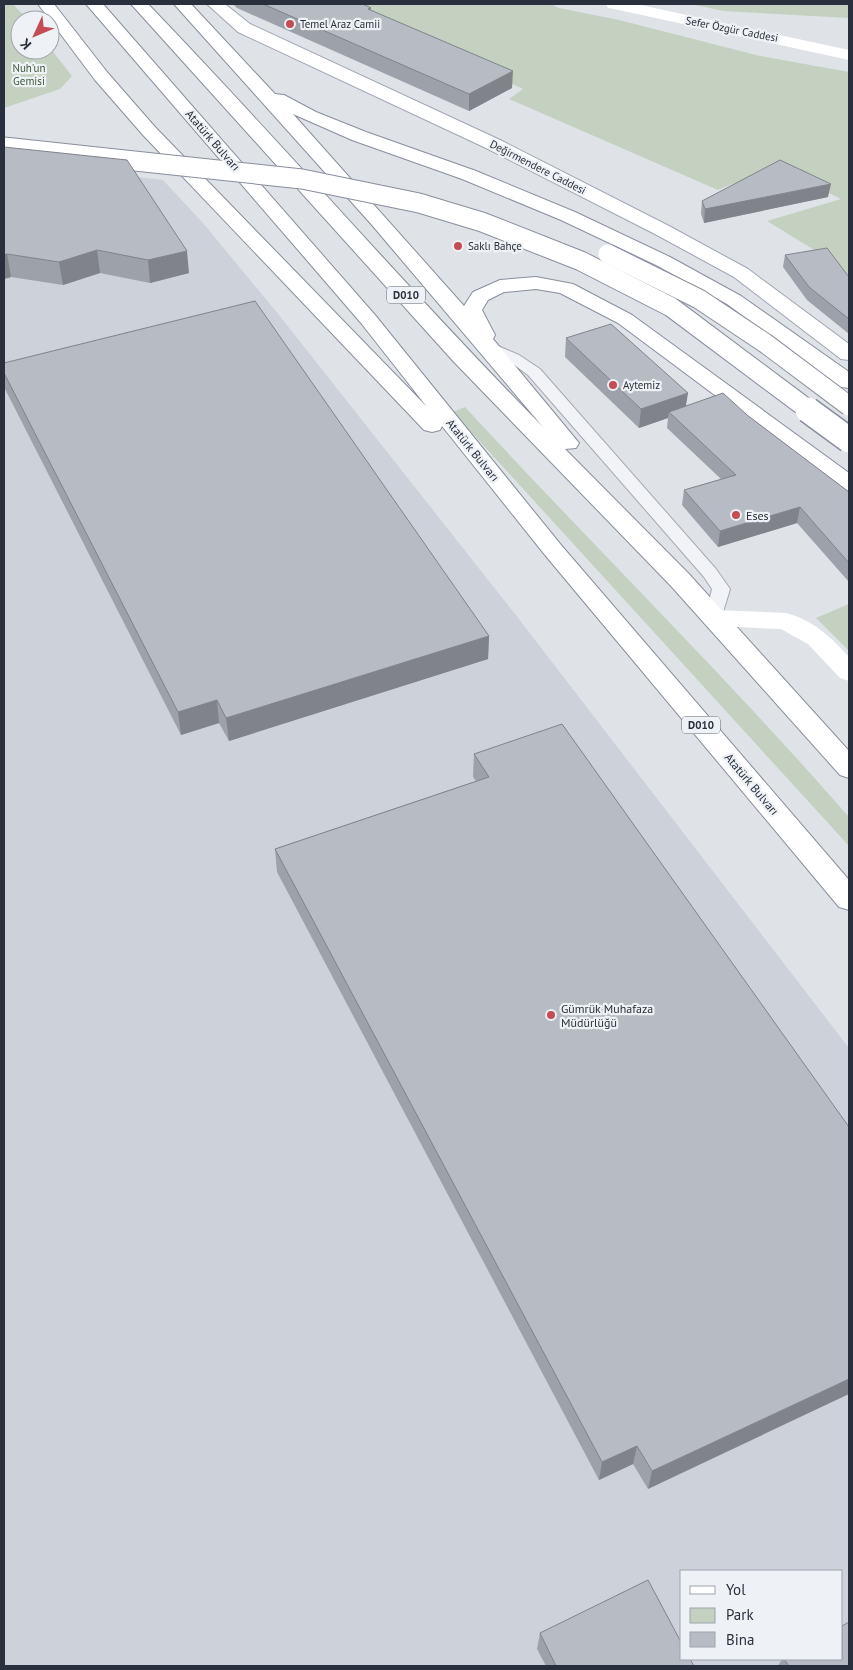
<svg xmlns="http://www.w3.org/2000/svg" width="853" height="1670" viewBox="0 0 853 1670" font-family="'PT Sans',sans-serif">
<style>
.built{fill:#cdd1d9;fill-rule:evenodd}
.green{fill:#c4d1c1}
.lines{fill:none;stroke-linecap:round;stroke-linejoin:round}
.lane-casing{stroke:#a5a9b1;stroke-width:2}
.primary-casing{stroke:#9fa5b2;stroke-width:2}
.highway-casing{stroke:#888e9d;stroke-width:2}
.lane{fill:#f2f3f6;fill-rule:evenodd}
.secondary{fill:#fff;fill-rule:evenodd}
.primary{fill:#fff;fill-rule:evenodd}
.highway{fill:#fff;fill-rule:evenodd}
.highway-bridge-far1-casing{stroke:#888e9d;stroke-width:21;stroke-linecap:butt}
.highway-bridge-casing{stroke:#888e9d;stroke-width:28;stroke-linecap:butt}
.highway-bridge-far1{stroke:#fff;stroke-width:19}
.highway-bridge{stroke:#fff;stroke-width:25}
.wall{fill:#9da1a9}
.shaded-wall{fill:#808389}
.building{fill:#b7bbc4;stroke:#808389}
.poi-dot{fill:#c44c55;stroke:#eef1f5;stroke-width:2}
.labels{text-anchor:middle;dominant-baseline:central;stroke-width:4.5;stroke-linejoin:round;paint-order:stroke}
.far-poi-label{font-size:11px;fill:#292f3d;stroke:#eef1f5;text-anchor:start}
.far-street-label{font-size:11px;fill:#292f3d;stroke:#eef1f5}
.far-park-label{font-size:11px;fill:#3b5837;stroke:#eef1f5}
.shield{fill:#eef1f5;stroke:#646974;stroke-width:1}
.shield-label{font-size:11px;font-weight:bold;fill:#292f3d}
.street-label{font-size:12px;fill:#292f3d;stroke:#eef1f5}
.poi-label{font-size:12px;fill:#292f3d;stroke:#eef1f5;text-anchor:start}
</style>
<rect width="100%" height="100%" fill="#dfe2e7"/>
<path class="built" d="M4,161l159,19 40,43 76,92 236,299 334,434v618h-845zM682,1571h160v88h-160z"/>
<g class="green">
<polygon points="4,4 13,4 28,20 20,20 20,50 50,48 72,76 60,89 4,108"/>
<polygon points="344,4 551,4 559,8 619,20 760,56 849,72 849,275 811,248 767,221 841,199 774,167 718,190 509,99 523,89"/>
<polygon points="690,4 849,4 849,18 724,11"/>
<path d="M465,407c127,138 261,269 384,410v29l-396,-434z"/>
<polygon points="849,604 849,651 816,618"/>
</g>
<g class="lines">
<defs>
<polygon id="lane" points="491,343 519,355 540,369 716,569 730,589 720,622 714,624 708,622 705,618 712,589 704,577 528,375 509,361 486,351 483,348"/>
<polygon id="primary" points="207,4 225,4 250,24 500,140 669,226 748,269 849,344 849,360 841,359 734,277 655,234 486,148 238,32"/>
<g id="highway">
<polygon points="38,4 54,4 107,72 155,127 427,407 361,323 86,4 103,4 375,315 561,545 849,880 849,910 839,907 545,555 442,426 440,430 432,432 424,430 143,135 95,80"/>
<path d="M131,4h17c134,139 260,286 395,423l-171,-202 -198,-221h17l84,90 9,1 32,17 50,20 110,39 99,41 95,45 71,39 108,76v16l-8,-1 -114,-83 -71,-39 -95,-45 -99,-41 -110,-39 -59,-26 171,192 9,-14 27,-12 36,-3 37,7 59,31 217,158v18l-8,-2 -223,-166 -58,-30 -24,-4 -32,3 -16,8 -6,10 13,25 -2,4 86,104 -3,5 -11,1 124,125 160,177v27l-9,-3 -169,-189 -217,-224z"/>
</g>
</defs>
<use href="#lane" class="lane-casing"/>
<use href="#primary" class="primary-casing"/>
<use href="#highway" class="highway-casing"/>
<use href="#lane" class="lane"/>
<g class="secondary">
<polygon points="606,4 636,4 849,50 849,60 614,9 608,8"/>
<path d="M714,610l72,3c27,7 45,24 63,44v24l-9,-3 -32,-34 -27,-15 -67,-3 -9,-2 -3,-6 3,-6z"/>
</g>
<use href="#primary" class="primary"/>
<use href="#highway" class="highway"/>
<defs>
<g id="highway-bridge-far1">
<polyline points="4,147 302,179 419,203 482,222 581,261 671,307 810,411"/>
<polyline points="608,254 699,299 765,343 849,406"/>
</g>
<polyline id="highway-bridge" points="808,410 849,440"/>
</defs>
<use href="#highway-bridge-far1" class="highway-bridge-far1-casing"/>
<use href="#highway-bridge" class="highway-bridge-casing"/>
<use href="#highway-bridge-far1" class="highway-bridge-far1"/>
<use href="#highway-bridge" class="highway-bridge"/>
</g>
<g class="wall">
<polygon points="233,4 363,4 371,8 371,10 512,88 469,111 237,8"/>
<polygon points="4,147 189,273 150,283 100,273 63,285 11,277 4,279"/>
<polygon points="828,197 704,223 701,214 702,201"/>
<polygon points="785,255 849,277 849,334 807,300 783,267"/>
<polygon points="566,338 686,406 747,415 849,492 849,582 797,523 718,547 682,505 684,490 721,479 667,428 668,418 639,428 565,357"/>
<polygon points="4,363 489,636 488,659 229,741 219,723 181,735 4,387"/>
<polygon points="474,754 849,1127 648,1489 633,1464 599,1480 277,872 275,849 476,781 473,777"/>
<polygon points="540,1633 694,1666 546,1666 537,1649"/>
<polygon points="782,1659 842,1659 849,1666 778,1666"/>
</g>
<g class="shaded-wall">
<polygon points="513,71 512,88 469,111 469,94"/>
<polygon points="831,184 828,197 704,223 705,209"/>
<polygon points="97,250 100,273 63,285 59,262"/>
<polygon points="187,251 189,273 150,283 148,260"/>
<polygon points="7,254 11,277 4,279 4,255"/>
<polygon points="688,393 685,412 669,412 668,418 639,428 641,409"/>
<polygon points="800,507 797,523 718,547 720,531"/>
<polygon points="489,636 488,659 229,741 226,718"/>
<polygon points="217,700 219,723 181,735 178,712"/>
<polygon points="849,1379 849,1394 648,1489 652,1471"/>
<polygon points="637,1446 633,1464 599,1480 602,1462"/>
</g>
<g class="building">
<polygon points="263,4 363,4 371,8 368,9 513,71 469,94"/>
<polygon points="4,147 127,160 187,251 148,260 97,250 59,262 7,254 4,255"/>
<polygon points="780,160 831,184 705,209 702,201"/>
<polygon points="827,248 849,277 849,319 809,287 785,255"/>
<polygon points="255,301 489,636 226,718 217,700 178,712 4,373 4,363"/>
<polygon points="611,324 688,393 641,409 566,338"/>
<polygon points="723,393 747,415 849,492 849,563 800,507 720,531 684,490 736,475 669,412"/>
<polygon points="562,724 849,1127 849,1379 652,1471 637,1446 602,1462 275,849 489,777 474,754"/>
<polygon points="648,1580 682,1644 682,1659 690,1659 694,1666 556,1666 540,1633"/>
<polygon points="849,1622 849,1666 789,1666 784,1659 842,1659 842,1626"/>
</g>
<g class="poi-dot">
<circle cx="290" cy="24" r="5"/>
<circle cx="458" cy="246" r="5"/>
<circle cx="613" cy="385" r="5"/>
<circle cx="736" cy="515" r="5"/>
<circle cx="551" cy="1015" r="5"/>
</g>
<g class="labels">
<g class="far-poi-label">
<text x="300" y="24">Temel Araz Camii</text>
<text x="468" y="246">Saklı Bahçe</text>
<text x="623" y="385">Aytemiz</text>
</g>
<g class="far-street-label">
<text transform="translate(732 29) rotate(11)">Sefer Özgür Caddesi</text>
<text transform="translate(538 167) rotate(27)">Değirmendere Caddesi</text>
</g>
<g class="far-park-label">
<text x="29" y="68">Nuh'un<tspan x="29" dy="13">Gemisi</tspan></text>
</g>
<g class="shield">
<rect x="387" y="286.5" width="38" height="17" rx="4"/>
<rect x="682" y="716.5" width="38" height="17" rx="4"/>
</g>
<g class="shield-label">
<text x="406" y="295">D010</text>
<text x="701" y="725">D010</text>
</g>
<g class="street-label">
<text transform="translate(213 140) rotate(49)">Atatürk Bulvarı</text>
<text transform="translate(473 450) rotate(51)">Atatürk Bulvarı</text>
<text transform="translate(752 784) rotate(50)">Atatürk Bulvarı</text>
</g>
<g class="poi-label">
<text x="746" y="515">Eses</text>
<text x="561" y="1008">Gümrük Muhafaza<tspan x="561" dy="14">Müdürlüğü</tspan></text>
</g>
</g>
<rect width="853" height="1670" fill="none" stroke="#292f3d" stroke-width="10"/>
<rect x="680" y="1570" width="162" height="90" fill="#eef1f5" stroke="#9fa3ab"/>
<rect x="690" y="1586" width="25" height="8" fill="#ffffff" stroke="#9fa3ab"/>
<text x="726" y="1595" font-size="15" fill="#292f3d">Yol</text>
<rect x="690" y="1608" width="25" height="15" fill="#c4d1c1" stroke="#9fa3ab"/>
<text x="726" y="1620" font-size="15" fill="#292f3d">Park</text>
<rect x="690" y="1632" width="25" height="15" fill="#b7bbc4" stroke="#9fa3ab"/>
<text x="726" y="1645" font-size="15" fill="#292f3d">Bina</text>
<g transform="translate(35 35) rotate(226)"><circle r="24" fill="#eef1f5" stroke="#9fa3ab"/>
<path d="M0-4L9 19L0 12L-9 19Z" fill="#c44c55"/>
<text y="-8" font-size="14" font-weight="bold" text-anchor="middle" fill="#292f3d">K</text>
</g>
</svg>
